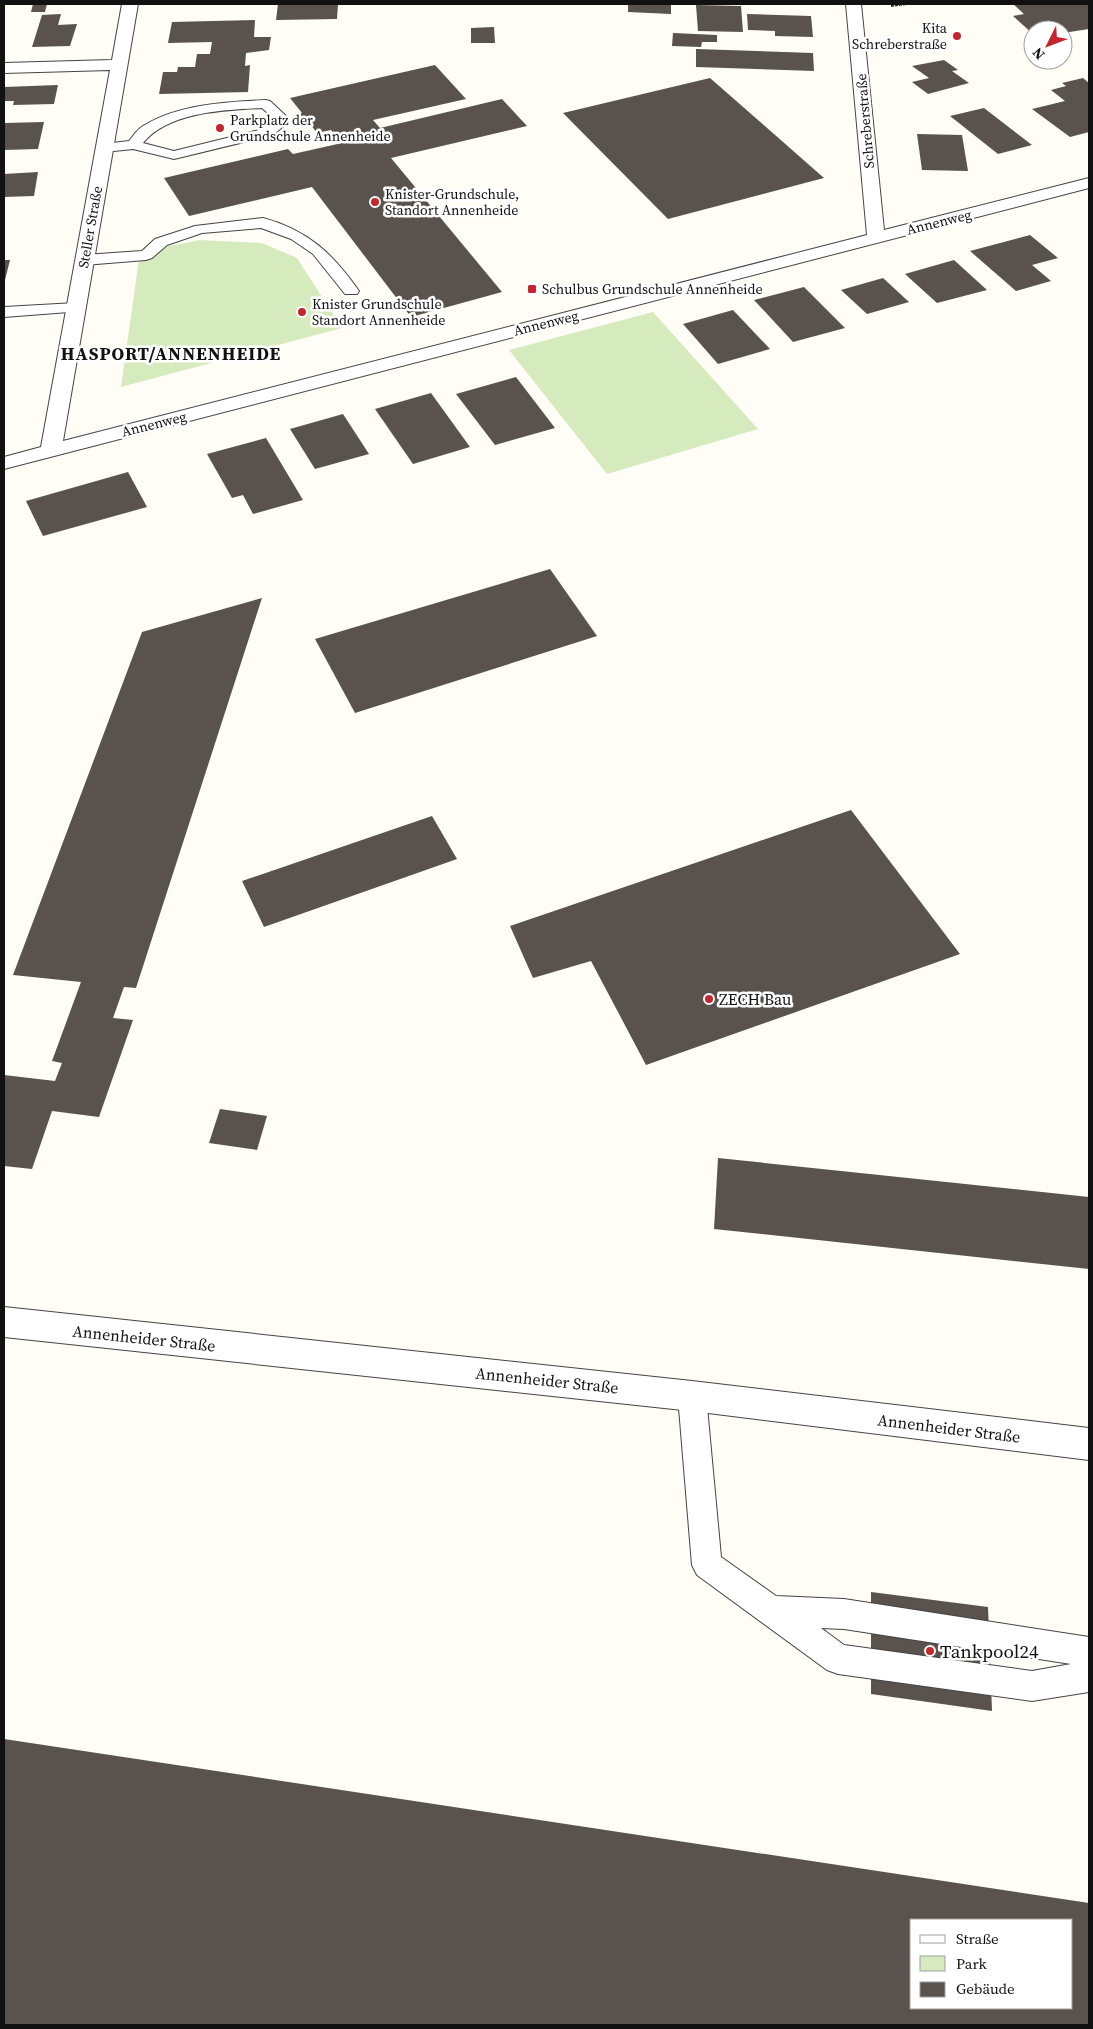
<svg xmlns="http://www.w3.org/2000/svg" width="1093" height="2029" viewBox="0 0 1093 2029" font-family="'Source Serif 4',serif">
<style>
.green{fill:#d5ebbd}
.building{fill:#5a524d;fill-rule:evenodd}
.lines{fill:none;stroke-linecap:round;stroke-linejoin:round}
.service-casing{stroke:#444;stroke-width:2}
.minor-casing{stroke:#444;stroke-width:2}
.tertiary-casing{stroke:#444;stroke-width:2}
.path{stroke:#333;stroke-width:2;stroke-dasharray:3 1;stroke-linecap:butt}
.service{fill:#fff;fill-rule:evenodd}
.minor{fill:#fff;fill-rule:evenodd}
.tertiary{fill:#fff;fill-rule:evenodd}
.poi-dot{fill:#c4262e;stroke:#fff;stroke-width:2}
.labels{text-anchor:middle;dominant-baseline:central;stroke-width:5;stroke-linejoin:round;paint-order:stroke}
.far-poi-label{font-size:14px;fill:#111;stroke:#fff;text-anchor:start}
.far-street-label{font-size:14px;fill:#111;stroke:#fff}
.poi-label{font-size:16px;fill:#111;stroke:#fff;text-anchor:start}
.street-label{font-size:16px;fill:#111;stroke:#fff}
.far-district-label{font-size:18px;font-weight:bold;letter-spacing:1px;fill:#111;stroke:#fff}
.near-poi-label{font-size:19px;fill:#111;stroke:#fff;text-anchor:start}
</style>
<rect width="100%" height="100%" fill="#fffdf5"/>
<g class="green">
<polygon points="200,240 262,243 297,258 342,328 121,387 140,252"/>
<polygon points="653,312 758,429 607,474 509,350"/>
</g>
<g class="building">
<polygon points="33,4 47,4 45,12 31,12"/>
<polygon points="278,4 338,4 337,19 276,20"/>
<polygon points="628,4 671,4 671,14 628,12"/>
<polygon points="1013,4 1089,4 1089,29 1063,33 1063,30 1033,30 1033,34 1013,16 1024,14"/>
<polygon points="696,5 741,6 743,32 698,31"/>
<polygon points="61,14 58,25 77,24 70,46 32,47 42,15"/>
<polygon points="747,14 811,16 813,37 775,36 775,31 748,30"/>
<polygon points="255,20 254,37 271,37 269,50 246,53 245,66 250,65 248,92 159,94 163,72 177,72 178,67 195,67 197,54 210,54 212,42 168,43 172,22"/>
<polygon points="494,27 495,43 471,43 471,28"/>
<polygon points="673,33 717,35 717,42 702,42 701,47 672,46"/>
<polygon points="696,49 813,53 814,71 696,67"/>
<polygon points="944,60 958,70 952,71 969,83 928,94 912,82 929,78 912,66"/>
<polygon points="435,65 466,99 373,120 380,128 502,99 527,126 391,158 502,292 411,317 312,187 189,216 164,178 288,149 293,154 342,143 331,130 317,133 307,120 303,121 297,114 302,113 290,98"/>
<polygon points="710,78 824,178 668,219 563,113"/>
<polygon points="1083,78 1089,83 1089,132 1070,137 1032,109 1065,101 1051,90 1066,86 1062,83"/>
<polygon points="58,85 54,104 13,105 14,101 4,101 4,87"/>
<polygon points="984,108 1032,145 998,154 950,116"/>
<polygon points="44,122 38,149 4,150 4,123"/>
<polygon points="917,134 962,135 968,171 922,170"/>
<polygon points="38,172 34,196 4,197 4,174"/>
<polygon points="1030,235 1058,258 1032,265 1051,281 1016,291 970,251"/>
<polygon points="4,260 10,260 4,284"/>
<polygon points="954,260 987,290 937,303 905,274"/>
<polygon points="883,278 909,302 867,314 841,290"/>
<polygon points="804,287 845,328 793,342 754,300"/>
<polygon points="733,310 770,349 718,364 683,324"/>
<polygon points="516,377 555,428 495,445 456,394"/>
<polygon points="431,393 470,447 413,464 375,409"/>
<polygon points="343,414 369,454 315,469 290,429"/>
<polygon points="266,438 303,500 253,514 243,495 232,498 207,454"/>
<polygon points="128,472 147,507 43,536 26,501"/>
<polygon points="550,569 597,636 355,713 315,639"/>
<polygon points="262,598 136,988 124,987 113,1018 133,1020 99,1117 52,1111 32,1169 4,1166 4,1075 55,1081 62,1063 52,1061 81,982 13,975 142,632"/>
<polygon points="851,810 960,954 646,1065 591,961 533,978 510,926"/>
<polygon points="432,816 457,859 264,927 242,881"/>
<polygon points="220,1109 267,1116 257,1150 209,1143"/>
<polygon points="718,1158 1089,1197 1089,1269 714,1229"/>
<polygon points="871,1592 988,1607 992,1711 871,1694"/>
<path d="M4,1739l1085,164v122h-1085zM912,1920h160v88h-160z"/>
</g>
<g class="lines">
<defs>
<g id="service">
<path d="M265,100l5,1 16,15v8l-13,11 -99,24 -41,-10 -29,3 -7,-4 7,-4 25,-3c5,-6 9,-13 16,-16 34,-21 82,-23 120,-25zM262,108l10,9v5l-9,7 -89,22 -31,-8c25,-31 81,-33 119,-35z"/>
<path d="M263,218c45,12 70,36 96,73l-2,3h-12l-32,-40 -22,-15 -30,-11 -59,5 -35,12 -15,13 -6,2 -62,5 -8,-5 8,-5 58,-4 13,-12 40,-13z"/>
<polygon points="76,303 82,305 84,308 82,311 4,317 4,307"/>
<path d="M692,1383l10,4 4,9 15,161 55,39 68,3 245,38v55l-57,9 -194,-27 -11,-4 -130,-95 -5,-10 -14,-169 4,-9zM821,1628l23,1 227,35 -39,7 -188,-26z"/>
</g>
<polygon id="minor" points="122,4 138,4 63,441 867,235 846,4 861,4 884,230 1089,178 1089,188 4,469 4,457 41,447 110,70 4,73 4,63 112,60"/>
<polygon id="tertiary" points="4,1307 692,1381 1089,1428 1089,1460 692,1411 4,1337"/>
</defs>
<use href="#service" class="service-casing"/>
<use href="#minor" class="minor-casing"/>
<use href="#tertiary" class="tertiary-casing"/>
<polyline class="path" points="891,6 906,4"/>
<use href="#service" class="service"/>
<use href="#minor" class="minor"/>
<use href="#tertiary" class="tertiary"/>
</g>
<g class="poi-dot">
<circle cx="957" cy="36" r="5"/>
<circle cx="220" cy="128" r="5"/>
<circle cx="375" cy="202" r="5"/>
<rect x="527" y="284" width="10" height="10" rx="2.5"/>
<circle cx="302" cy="312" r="5"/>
<circle cx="709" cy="999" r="5"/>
<circle cx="930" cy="1651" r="5"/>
</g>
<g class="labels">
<g class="far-poi-label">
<text x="947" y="28" text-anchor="end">Kita<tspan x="947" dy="16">Schreberstraße</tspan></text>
<text x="230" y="120">Parkplatz der<tspan x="230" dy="16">Grundschule Annenheide</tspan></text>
<text x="385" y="194">Knister-Grundschule,<tspan x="385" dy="16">Standort Annenheide</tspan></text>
<text x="542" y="289">Schulbus Grundschule Annenheide</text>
<text x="312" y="304">Knister Grundschule<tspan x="312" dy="16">Standort Annenheide</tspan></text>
</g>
<g class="far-street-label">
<text transform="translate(865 121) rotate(-95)">Schreberstraße</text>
<text transform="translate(939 222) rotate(-14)">Annenweg</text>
<text transform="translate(90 227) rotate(-80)">Steller Straße</text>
<text transform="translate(546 323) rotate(-14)">Annenweg</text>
<text transform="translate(154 424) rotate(-14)">Annenweg</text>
</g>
<g class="poi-label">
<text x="719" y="999">ZECH Bau</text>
</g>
<g class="street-label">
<text transform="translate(144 1338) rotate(6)">Annenheider Straße</text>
<text transform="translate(547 1380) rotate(6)">Annenheider Straße</text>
<text transform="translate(949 1428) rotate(7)">Annenheider Straße</text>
</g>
<g class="far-district-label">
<text x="171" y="353">HASPORT/ANNENHEIDE</text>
</g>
<g class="near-poi-label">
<text x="940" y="1651">Tankpool24</text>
</g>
</g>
<rect width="1093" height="2029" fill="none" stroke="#111111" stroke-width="10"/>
<rect x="910" y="1919" width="162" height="90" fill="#ffffff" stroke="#a0a0a0"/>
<rect x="920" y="1935" width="25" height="8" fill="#ffffff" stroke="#a0a0a0"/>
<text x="956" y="1944" font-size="15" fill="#111111">Straße</text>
<rect x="920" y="1956" width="25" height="15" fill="#d5ebbd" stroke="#a0a0a0"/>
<text x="956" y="1969" font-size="15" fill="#111111">Park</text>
<rect x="920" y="1982" width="25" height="15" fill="#5a524d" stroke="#a0a0a0"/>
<text x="956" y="1994" font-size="15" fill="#111111">Gebäude</text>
<g transform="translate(1048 45) rotate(228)"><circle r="24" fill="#ffffff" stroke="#a0a0a0"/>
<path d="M0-4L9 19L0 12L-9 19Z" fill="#c4262e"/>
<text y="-8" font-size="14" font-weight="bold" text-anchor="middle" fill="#111111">N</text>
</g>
</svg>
